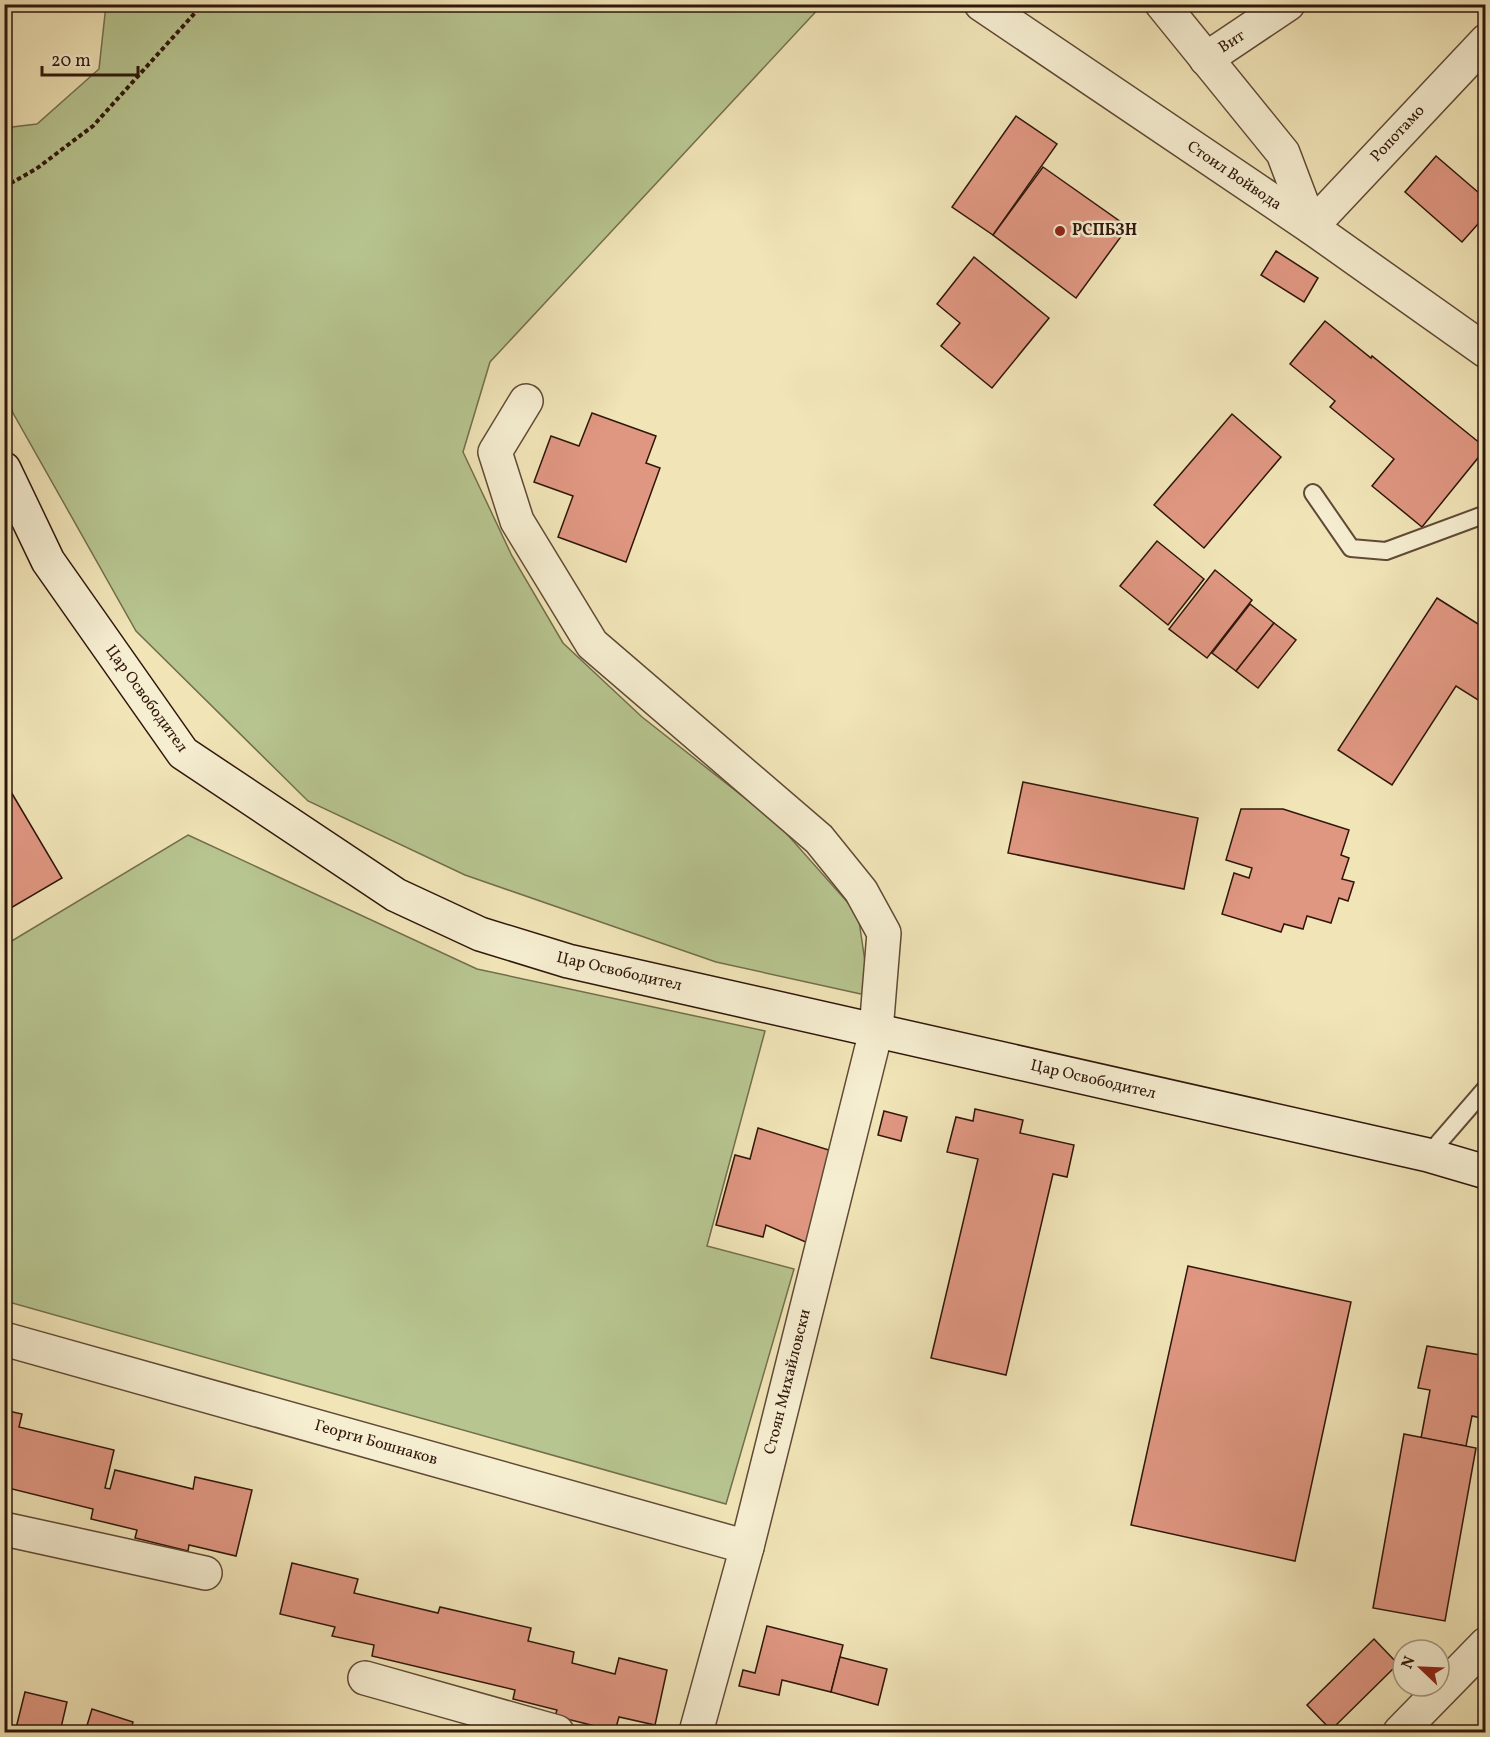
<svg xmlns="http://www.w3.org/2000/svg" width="1490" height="1737" viewBox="0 0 1490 1737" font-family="Vollkorn,serif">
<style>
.green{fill:#b7c590;stroke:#736e4d;stroke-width:1.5}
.building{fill:#e09782;stroke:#2f160a;stroke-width:1.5}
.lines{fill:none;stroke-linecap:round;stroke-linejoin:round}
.service-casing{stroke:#604a36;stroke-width:20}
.minor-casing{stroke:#604a36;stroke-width:36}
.tertiary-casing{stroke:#604a36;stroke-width:36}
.secondary-casing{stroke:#2f160a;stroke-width:36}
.path{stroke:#2f160a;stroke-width:4;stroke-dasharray:4.5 3;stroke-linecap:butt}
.service{stroke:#f6eed1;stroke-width:16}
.minor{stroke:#f6eed1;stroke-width:33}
.tertiary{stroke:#f6eed1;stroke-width:33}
.secondary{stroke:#f6eed1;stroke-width:33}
.poi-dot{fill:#8f2418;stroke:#f6eed1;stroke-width:2}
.labels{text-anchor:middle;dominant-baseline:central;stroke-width:5;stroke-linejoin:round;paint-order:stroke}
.street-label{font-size:16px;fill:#2f160a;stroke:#f6eed1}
.poi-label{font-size:16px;font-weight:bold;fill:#2f160a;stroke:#f6eed1;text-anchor:start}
</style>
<rect width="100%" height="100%" fill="#f1e5b8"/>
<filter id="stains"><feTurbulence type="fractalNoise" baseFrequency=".00333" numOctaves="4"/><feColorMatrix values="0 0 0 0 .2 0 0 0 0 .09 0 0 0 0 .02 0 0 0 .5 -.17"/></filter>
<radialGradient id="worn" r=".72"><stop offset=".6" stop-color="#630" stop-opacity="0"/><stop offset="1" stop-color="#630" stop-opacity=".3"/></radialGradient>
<g class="green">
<polygon points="106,5 822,5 490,362 463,452 512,556 563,643 642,717 778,824 858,914 870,996 716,962 465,875 308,801 136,631 13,413 5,387 4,128 37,124 99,69"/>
<polygon points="188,835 477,969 765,1031 707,1246 794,1269 726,1504 5,1301 5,945"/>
</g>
<g class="building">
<polygon points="1016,116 1057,144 993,235 952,207"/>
<polygon points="1436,156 1486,199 1486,215 1462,242 1405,192"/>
<polygon points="1043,167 1128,227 1076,298 993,235"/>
<polygon points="1276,251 1318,278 1304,302 1261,275"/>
<polygon points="974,257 1049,318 992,388 941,346 960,323 937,304"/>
<polygon points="1325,321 1371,358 1372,356 1486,448 1422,527 1372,486 1394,459 1330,407 1335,401 1290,364"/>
<polygon points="592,413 656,436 646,463 660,468 626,562 558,537 573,496 534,482 551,436 579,446"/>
<polygon points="1232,414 1281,457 1204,548 1154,505"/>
<polygon points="1157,541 1204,579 1168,625 1120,586"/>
<polygon points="1215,570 1252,600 1207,658 1169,629"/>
<polygon points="1437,598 1486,629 1486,705 1456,686 1392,785 1338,750"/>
<polygon points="1250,604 1274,623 1236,671 1212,653"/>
<polygon points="1274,623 1296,640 1258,688 1236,671"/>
<polygon points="4,780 62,878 4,912"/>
<polygon points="1023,782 1198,818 1184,889 1008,853"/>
<polygon points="1241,809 1283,809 1349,830 1341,855 1349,858 1342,879 1354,882 1348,901 1339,898 1331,923 1307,916 1303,929 1284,924 1281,932 1222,914 1234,873 1249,878 1252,868 1226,860"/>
<polygon points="975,1109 1023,1120 1020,1133 1074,1145 1067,1177 1053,1174 1006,1375 931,1358 978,1159 947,1152 956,1117 973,1121"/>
<polygon points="884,1111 907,1117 901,1141 878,1135"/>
<polygon points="758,1128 832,1151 808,1243 766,1225 763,1237 716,1225 735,1155 750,1159"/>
<polygon points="1188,1266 1351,1302 1295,1561 1131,1525"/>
<polygon points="1427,1346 1486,1356 1486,1419 1472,1416 1466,1446 1421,1438 1430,1390 1418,1388"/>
<polygon points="4,1410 22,1414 19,1427 114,1450 105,1488 110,1489 115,1470 193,1489 195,1477 252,1490 236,1556 189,1545 188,1551 135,1538 137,1530 91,1519 93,1509 4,1487"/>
<polygon points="1404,1434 1476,1448 1445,1621 1373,1608"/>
<polygon points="292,1563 358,1579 354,1593 438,1613 440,1607 531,1628 528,1641 574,1652 572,1663 615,1674 619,1658 667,1670 655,1725 619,1717 615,1731 555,1716 557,1710 513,1699 515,1690 372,1656 374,1645 332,1636 335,1627 280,1614"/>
<polygon points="767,1626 843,1645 831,1692 782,1680 779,1695 739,1686 743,1670 755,1673"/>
<polygon points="1374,1639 1398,1664 1331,1730 1307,1705"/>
<polygon points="840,1657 887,1669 878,1705 831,1692"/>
<polygon points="25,1692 67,1702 60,1732 15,1732"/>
<polygon points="92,1709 133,1722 130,1732 85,1732"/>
</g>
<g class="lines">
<defs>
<g id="service">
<polyline points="1313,493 1351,548 1386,551 1486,514"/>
<polyline points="1428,1155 1486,1088"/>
</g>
<g id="minor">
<polyline points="981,4 1311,227 1486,351"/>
<polyline points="1162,4 1283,153 1311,227 1486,41"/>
<polyline points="1206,59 1288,4"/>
<polyline points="526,401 495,452 517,521 592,644 819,839 861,891 884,933 876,1031 747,1547 696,1732"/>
<polyline points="4,1339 747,1547"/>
<polyline points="4,1529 205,1573"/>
<polyline points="365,1678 557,1732"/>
</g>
<polyline id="tertiary" points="1400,1732 1486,1644"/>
<polyline id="secondary" points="4,469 48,561 183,753 396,895 480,934 568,961 1428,1155 1486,1172"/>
</defs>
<use href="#service" class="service-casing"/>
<use href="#minor" class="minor-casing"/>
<use href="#tertiary" class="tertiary-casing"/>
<use href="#secondary" class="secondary-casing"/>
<polyline class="path" points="4,187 36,169 93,126 203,4"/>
<use href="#service" class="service"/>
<use href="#minor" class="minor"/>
<use href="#tertiary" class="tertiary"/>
<use href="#secondary" class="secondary"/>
</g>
<circle class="poi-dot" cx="1060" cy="231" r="6"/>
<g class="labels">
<g class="street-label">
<text transform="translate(1232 42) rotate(-33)">Вит</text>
<text transform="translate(1398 134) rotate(-47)">Ропотамо</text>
<text transform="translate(1234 176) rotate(34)">Стоил Войвода</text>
<text transform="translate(146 699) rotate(54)">Цар Освободител</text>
<text transform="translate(619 972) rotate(13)">Цар Освободител</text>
<text transform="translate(1093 1080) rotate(13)">Цар Освободител</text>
<text transform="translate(788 1382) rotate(-76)">Стоян Михайловски</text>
<text transform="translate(376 1443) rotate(16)">Георги Бошнаков</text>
</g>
<g class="poi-label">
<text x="1072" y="231">РСПБЗН</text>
</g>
</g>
<rect width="1490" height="1737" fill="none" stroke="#f1e5b8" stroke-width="24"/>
<rect x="6" y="6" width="1478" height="1725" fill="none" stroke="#2f160a" stroke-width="3"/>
<rect x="12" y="12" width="1466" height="1713" fill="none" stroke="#2f160a" stroke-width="1.5"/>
<g transform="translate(1421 1668) rotate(293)"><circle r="28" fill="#f6eed1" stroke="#a69881" stroke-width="1.5"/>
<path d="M0-4.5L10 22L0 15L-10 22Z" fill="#8f2418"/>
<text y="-9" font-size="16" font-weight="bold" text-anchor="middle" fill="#2f160a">N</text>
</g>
<path d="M42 66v9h96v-9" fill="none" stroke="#2f160a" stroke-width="3"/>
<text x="51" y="66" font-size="18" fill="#2f160a" stroke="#f6eed1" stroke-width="4.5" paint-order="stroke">20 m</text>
<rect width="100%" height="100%" filter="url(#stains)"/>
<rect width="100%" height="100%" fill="url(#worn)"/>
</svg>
